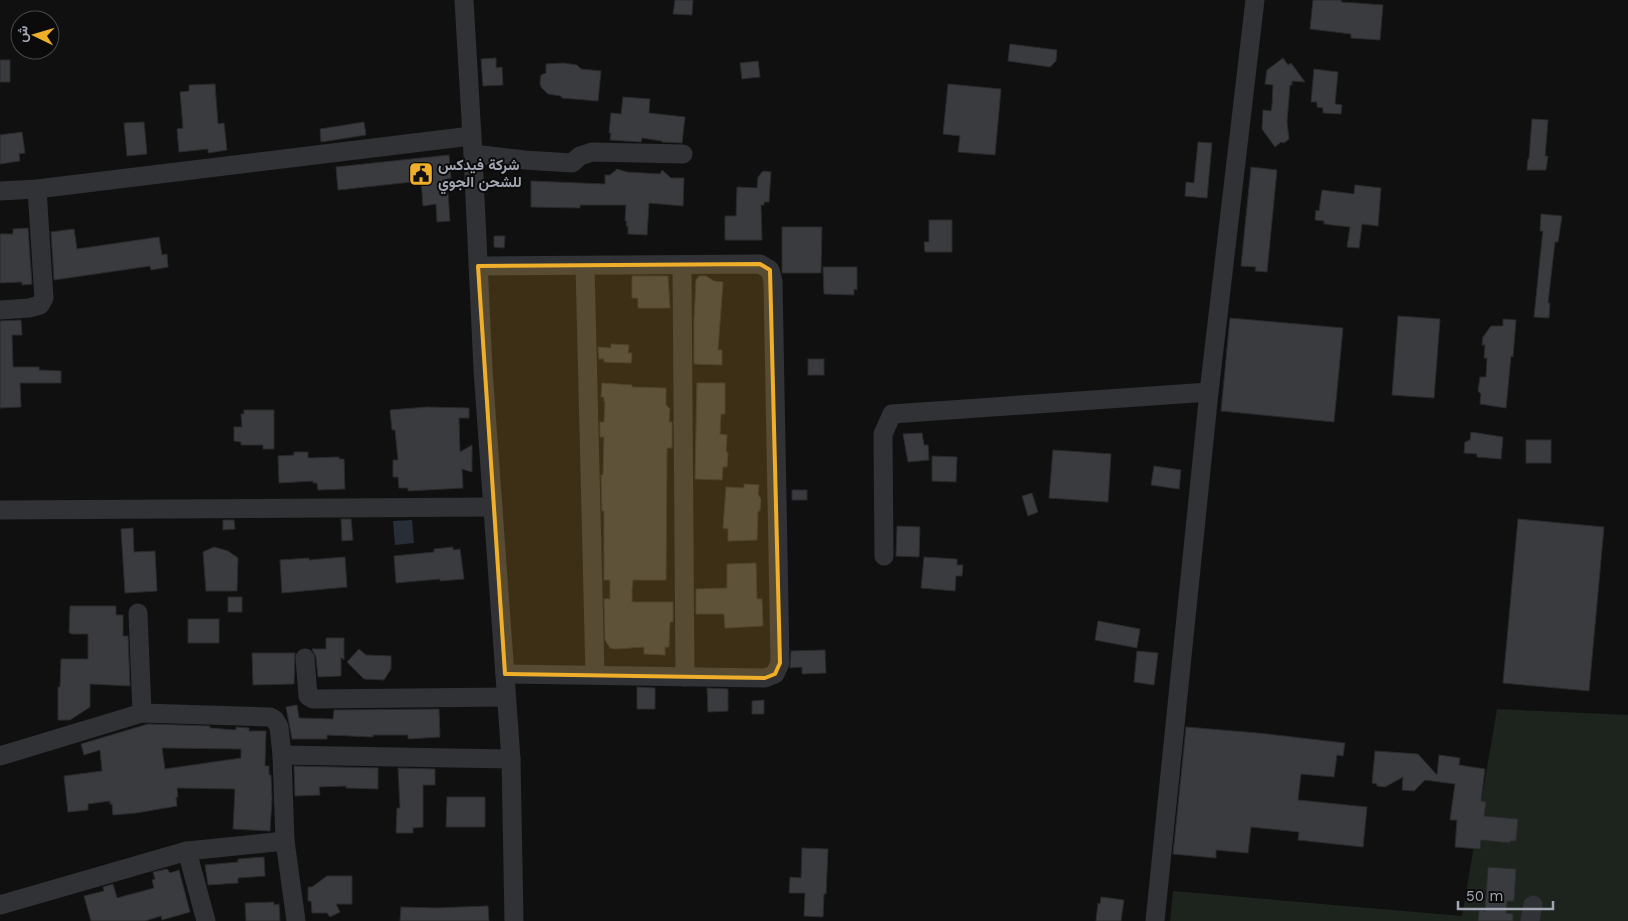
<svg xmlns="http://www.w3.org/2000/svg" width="1628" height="921" viewBox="0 0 1628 921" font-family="'Work Sans',Vazirmatn,sans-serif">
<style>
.green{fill:#1c241d}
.water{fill:#272e35}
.building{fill:#3a3b3e;stroke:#2a2a2d;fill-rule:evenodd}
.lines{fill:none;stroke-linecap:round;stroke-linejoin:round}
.minor{stroke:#313236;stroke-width:19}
.marked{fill:#efaf2a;fill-opacity:0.2;stroke:#efaf2a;stroke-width:4;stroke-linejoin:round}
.labels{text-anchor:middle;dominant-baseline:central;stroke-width:4;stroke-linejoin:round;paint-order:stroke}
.poi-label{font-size:15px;font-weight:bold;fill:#a1a6b2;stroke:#0b0b0c;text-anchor:start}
</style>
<rect width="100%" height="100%" fill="#101011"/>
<polygon class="green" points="1497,709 1628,715 1628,921 1170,921 1173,891 1462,916"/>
<polygon class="water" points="412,520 414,543 395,545 393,521"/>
<g class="building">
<polygon points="675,0 693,0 692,15 673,14"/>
<polygon points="1313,0 1341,0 1341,2 1383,5 1380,40 1351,38 1351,34 1310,29"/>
<polygon points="1010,44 1057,50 1056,61 1050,67 1008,61"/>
<polygon points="496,58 496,68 502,67 503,85 483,86 481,59"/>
<polygon points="1283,58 1288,65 1291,63 1305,82 1292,81 1292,85 1290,85 1287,122 1289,139 1284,143 1281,142 1275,147 1262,129 1263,110 1271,111 1272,106 1273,85 1265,84 1267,70"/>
<rect x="0" y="60" width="10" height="22"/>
<polygon points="758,61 760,77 742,79 740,63"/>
<polygon points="564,63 577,65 581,69 601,71 598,101 562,98 561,96 548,94 541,87 540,83 541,75 546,73 546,64"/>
<polygon points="1314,69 1338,72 1335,104 1342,105 1341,114 1323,113 1323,108 1317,107 1317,102 1311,102"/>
<polygon points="215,84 218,124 224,123 227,150 208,153 208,149 179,152 177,129 183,128 180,92 189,91 189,85"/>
<polygon points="948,84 1001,89 995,155 958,152 960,136 943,134"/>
<polygon points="623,97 650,99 649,113 685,117 682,143 662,142 662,141 642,138 641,142 610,140 611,133 609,133 611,113 621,114"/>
<polygon points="1532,119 1548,120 1545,156 1548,156 1546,170 1527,170 1528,159 1529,159"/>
<polygon points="144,122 147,154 127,156 124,123"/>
<polygon points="364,122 366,135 321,142 320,129"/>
<polygon points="22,132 25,153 19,154 20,161 0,164 0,135"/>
<polygon points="1198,142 1212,143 1207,198 1185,196 1186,182 1194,183"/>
<polygon points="449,155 451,178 447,179 450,221 437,222 436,204 423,206 421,181 338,190 336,167"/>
<polygon points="1251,167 1277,170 1267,272 1255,271 1256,267 1241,266"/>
<polygon points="617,169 627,172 660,174 662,170 671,178 684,178 683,206 649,203 647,235 628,234 628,226 626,226 627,221 625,221 626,205 580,205 580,208 531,207 531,181 605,184 605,175 610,175"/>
<polygon points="763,171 771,172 769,202 764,202 764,205 761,205 762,240 725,240 725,216 736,216 737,187 757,188 758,177"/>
<polygon points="1355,185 1381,188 1378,226 1362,224 1359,248 1347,247 1350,227 1324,224 1324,221 1315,220 1316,210 1319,211 1322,190 1354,194"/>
<polygon points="1541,214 1562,216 1558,242 1555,242 1548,303 1550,303 1549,318 1534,317 1542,239 1543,231 1540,231"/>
<polygon points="929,220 952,220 952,252 925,252 924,242 929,242"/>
<polygon points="782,227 822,227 821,273 782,273"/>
<polygon points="28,228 32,284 22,285 22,282 0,283 0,234 13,234 13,229"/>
<polygon points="74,229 77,249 159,237 162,255 167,254 168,267 151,270 150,266 54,280 51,232"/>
<polygon points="494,236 505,236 504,248 494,247"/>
<polygon points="823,267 857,267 857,290 854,289 854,295 824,294"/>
<polygon points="632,276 668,276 670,308 638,308 638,298 632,298"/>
<polygon points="699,276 706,276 714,281 723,282 718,350 722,350 722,365 694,364 694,320 696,280"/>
<polygon points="1398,316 1440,319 1434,398 1392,395"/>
<polygon points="1230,318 1343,328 1334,422 1221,411"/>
<polygon points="1503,319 1516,320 1513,357 1511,356 1506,408 1480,404 1481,394 1478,391 1480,377 1486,377 1487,358 1484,358 1485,345 1482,345 1483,337 1491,326 1503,326"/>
<polygon points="21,320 22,335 12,335 13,367 39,367 39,370 61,371 61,383 20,383 21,407 0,408 0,321"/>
<polygon points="611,344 629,345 628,353 632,353 631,363 604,362 604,359 599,359 598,347 611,348"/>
<rect x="808" y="359" width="16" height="16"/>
<polygon points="602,383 632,385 632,387 666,388 666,405 670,409 669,422 672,422 672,448 667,448 666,580 633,580 632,590 632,602 673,602 673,622 670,622 669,647 665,647 665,655 644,654 644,647 615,649 610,648 605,640 604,599 610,599 610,580 604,580 604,511 602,511 601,475 603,475 604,437 600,437 600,422 604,422 605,402 604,402 604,397 601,397"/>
<polygon points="697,383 725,383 725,414 721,414 720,434 727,435 726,452 728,452 727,467 723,467 722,480 695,479"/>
<polygon points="427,407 469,408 469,418 459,418 460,452 472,445 472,472 462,469 463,488 408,491 408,488 399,488 398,477 393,477 393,460 398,460 395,430 392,430 390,410"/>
<polygon points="244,410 274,410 274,449 263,449 263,445 241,445 241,442 234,441 234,427 242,427 241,414 244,414"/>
<polygon points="1471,432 1503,437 1501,459 1477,457 1477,454 1464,453 1465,442 1470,440"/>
<polygon points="922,433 924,445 928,445 929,460 908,462 903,434"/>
<rect x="1526" y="440" width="25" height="23"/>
<polygon points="1053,450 1111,454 1108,502 1049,498"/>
<polygon points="294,452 308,452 308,458 339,457 339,459 344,459 345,489 318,490 317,483 313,483 313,481 279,483 278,456 294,455"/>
<polygon points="932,456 957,457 956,482 932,481"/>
<polygon points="1154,466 1181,470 1179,489 1151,485"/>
<polygon points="744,484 759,485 758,494 761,499 760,511 758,511 757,540 728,541 728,529 723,528 726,487 744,488"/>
<rect x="792" y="490" width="15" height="10"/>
<polygon points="1032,493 1038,512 1028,516 1022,496"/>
<polygon points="341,519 351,519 353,540 342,541"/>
<polygon points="1518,519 1604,527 1589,691 1503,683"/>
<polygon points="223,520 234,520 235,529 223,530"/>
<polygon points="897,526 920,527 919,557 896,556"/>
<polygon points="133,528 134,552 155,551 157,591 125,593 121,529"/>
<polygon points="214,547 228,551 238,558 237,591 206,591 203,552"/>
<polygon points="453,547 453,550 460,549 464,579 440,581 440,579 396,583 394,556 434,552 434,549"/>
<polygon points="345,557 347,587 282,593 280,560 309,558 309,560"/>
<polygon points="924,557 957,559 957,565 963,565 962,576 956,576 955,591 921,588"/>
<polygon points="756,563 757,599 762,599 763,626 725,628 724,614 696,614 696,589 727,588 727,564"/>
<rect x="228" y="597" width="14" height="15"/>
<polygon points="70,606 116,606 116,615 123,615 123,636 128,636 130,686 90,684 90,707 70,720 58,720 58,687 60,687 61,659 88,659 88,634 71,634 71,633 69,633"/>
<rect x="188" y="619" width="31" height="24"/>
<polygon points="1098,621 1140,629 1137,648 1095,640"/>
<polygon points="326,638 344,638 344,660 341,657 341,676 318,677 316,657 312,649 326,649"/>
<polygon points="359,649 366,655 391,656 391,669 384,680 364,679 347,662"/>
<polygon points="825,650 826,673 802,674 802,667 790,668 791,651"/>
<polygon points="1137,651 1158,653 1154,685 1134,682"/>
<polygon points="252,653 295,653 294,684 253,685"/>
<polygon points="637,687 655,688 655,709 637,709"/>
<polygon points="707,688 728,689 728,711 708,712"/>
<polygon points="764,700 764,714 752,714 752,701"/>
<polygon points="297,705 299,718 333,719 334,710 439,709 440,737 408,739 408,735 373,735 373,737 327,735 327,739 292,739 286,707"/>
<path d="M148,724l62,2v2l26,2v-3l13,1v3h17l-1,35h4v9h2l1,24 -2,32 -37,-2 2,-40 -58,-1 1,9h-2l1,9 -41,7 -23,2 -1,-11h-2v-3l-22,3v6l-20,2 -4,-36 38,-5 -2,-21 -16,5 -3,-11zM162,748l79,1v9l-76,11z"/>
<polygon points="1186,727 1258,733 1345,743 1343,756 1337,755 1334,777 1301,774 1298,800 1367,807 1363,847 1298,840 1299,832 1251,827 1248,853 1216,850 1216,858 1173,854"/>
<polygon points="1375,751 1418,754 1437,775 1439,755 1460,758 1459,765 1485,769 1481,801 1486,802 1484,816 1518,819 1516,841 1510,841 1510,843 1481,840 1480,849 1455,847 1457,820 1450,820 1455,784 1425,780 1414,791 1402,790 1403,777 1385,787 1377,786 1377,784 1372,783"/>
<polygon points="294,766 378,768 378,789 346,788 346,786 319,787 320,795 295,796"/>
<polygon points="398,768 435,769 435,785 423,785 423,827 413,828 413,833 396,833 397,808 400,808"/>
<polygon points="447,797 485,797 485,827 446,827"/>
<polygon points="802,848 828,849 826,894 824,894 823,917 804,916 805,893 789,893 790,877 801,878"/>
<polygon points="264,857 265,876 238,878 238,883 208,885 205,865 238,862 238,859"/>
<polygon points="1488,867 1516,869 1514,901 1507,901 1506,913 1513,914 1513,921 1478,921 1479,910 1485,911"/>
<polygon points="167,869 170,873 179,870 190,912 162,920 161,916 145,921 91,921 84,896 104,891 103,887 113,884 117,898 154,888 152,880 155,879 153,872"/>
<polygon points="327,876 352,876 352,904 336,904 340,912 330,917 327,913 312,913 311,901 308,901 308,887 312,887"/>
<polygon points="1101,897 1124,900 1121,921 1096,921 1098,903 1100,904"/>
<polygon points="274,902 274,905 279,904 280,921 246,921 245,903"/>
<polygon points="488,906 489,921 400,921 401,907 435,908"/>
</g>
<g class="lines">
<g class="minor">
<polyline points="464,0 473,154 483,370 511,759 514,921"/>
<polyline points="473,154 525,160 572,163 580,156 592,152 683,154"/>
<polyline points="0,191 37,189 471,136"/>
<polyline points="682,265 685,677"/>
<polyline points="478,266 760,264 770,270 773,281 780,663 775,674 765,678 505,674"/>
<polyline points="585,266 595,675"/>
<polyline points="0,310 29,308 40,305 44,298 37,189"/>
<polyline points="0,510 493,507"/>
<polyline points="884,556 883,434 892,414 1209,392"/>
<polyline points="138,613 142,713"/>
<polyline points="305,658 308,696 313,699 506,697"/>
<polyline points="282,755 511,759"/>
<polyline points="0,756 142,713 270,717 275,720 279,727 282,755 285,841 296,921"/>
<polyline points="187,851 206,921"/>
<polyline points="0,905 187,851 285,841"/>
<polyline points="1155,921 1209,392 1255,0"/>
<polyline points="1530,921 1533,905"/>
</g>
</g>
<path class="marked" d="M760,264l10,6 10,393 -5,11 -10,4 -260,-4 -27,-408z"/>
<defs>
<symbol id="civic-square" viewBox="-11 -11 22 22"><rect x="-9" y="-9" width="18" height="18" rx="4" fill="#efaf2a" stroke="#0b0b0c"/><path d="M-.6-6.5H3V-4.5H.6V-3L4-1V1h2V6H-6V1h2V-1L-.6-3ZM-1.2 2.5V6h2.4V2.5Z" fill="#111"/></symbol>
</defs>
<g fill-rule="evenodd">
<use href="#civic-square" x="407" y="160" width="28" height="28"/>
</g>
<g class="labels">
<g class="poi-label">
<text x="438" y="165">شركة فيدكس<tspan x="438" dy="17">للشحن الجوي</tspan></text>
</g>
</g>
<g transform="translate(35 35) rotate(275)"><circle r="24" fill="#0b0b0c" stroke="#47494e"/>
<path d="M0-4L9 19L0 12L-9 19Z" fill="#efaf2a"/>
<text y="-8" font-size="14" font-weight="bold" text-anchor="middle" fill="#a1a6b2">ش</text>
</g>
<path d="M1458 901v8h95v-8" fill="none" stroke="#a1a6b2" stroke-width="2.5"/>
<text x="1466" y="901" font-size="15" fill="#a1a6b2" stroke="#0b0b0c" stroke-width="4" paint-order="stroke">50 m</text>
</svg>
